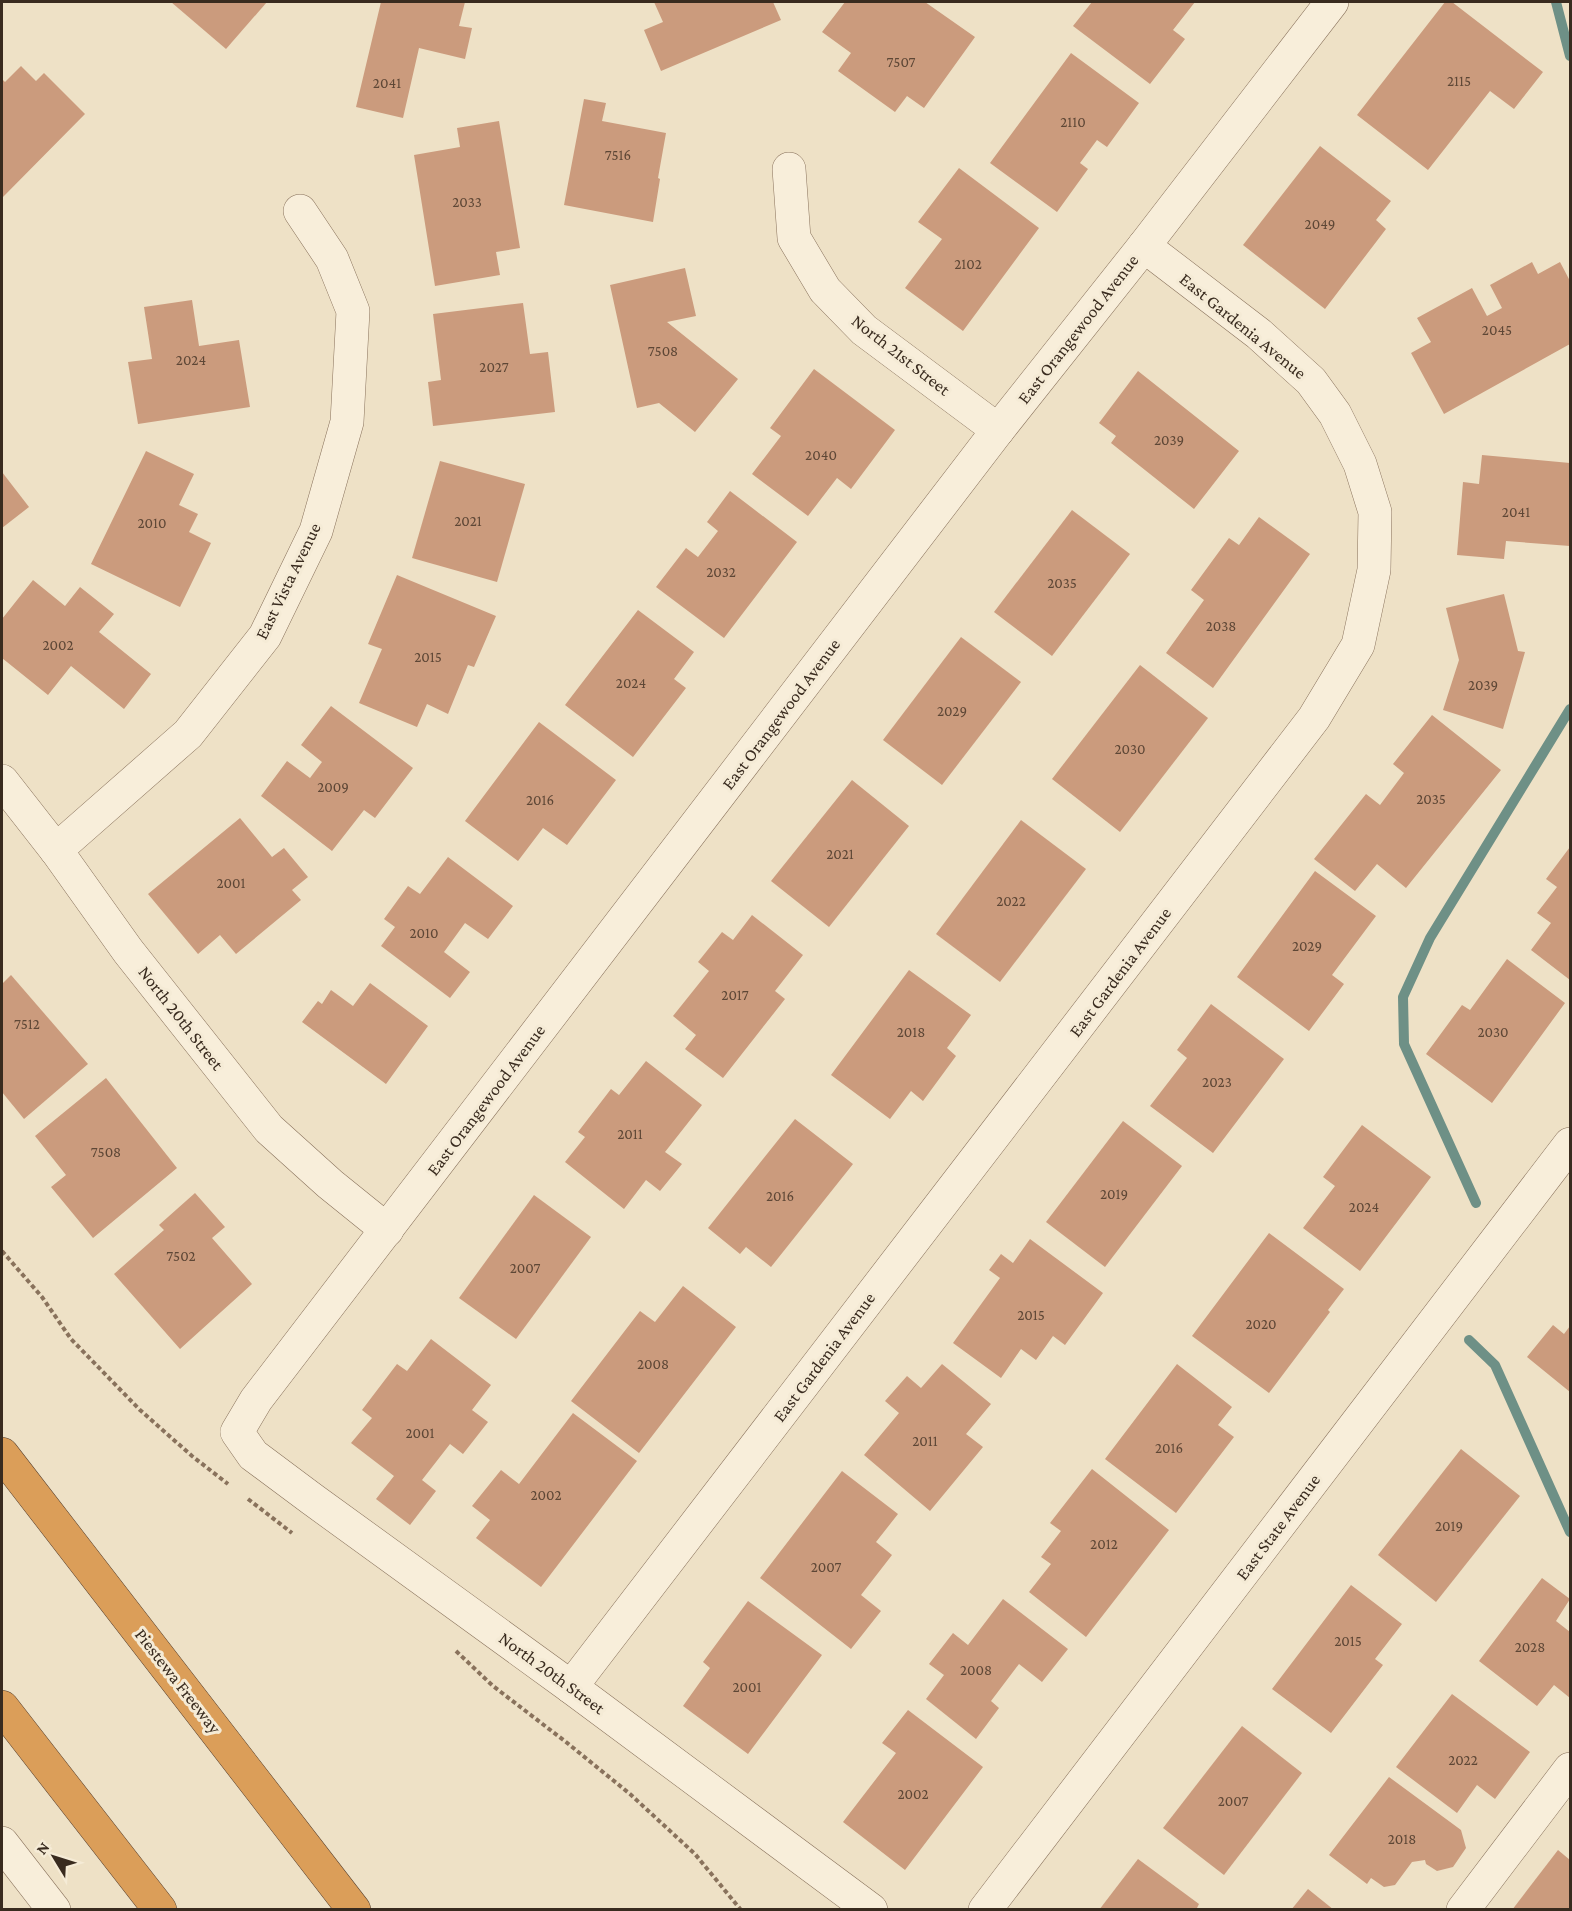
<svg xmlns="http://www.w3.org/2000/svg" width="1572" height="1911" viewBox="0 0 1572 1911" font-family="'Crimson Pro',serif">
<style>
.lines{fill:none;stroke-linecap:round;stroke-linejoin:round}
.stream{stroke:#6e9086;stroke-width:10}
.building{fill:#cb9b7d}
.street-casing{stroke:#89725c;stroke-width:34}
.highway-casing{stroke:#574130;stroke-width:34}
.path{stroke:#89725c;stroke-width:4;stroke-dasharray:4.5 3;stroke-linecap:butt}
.street{stroke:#f8eeda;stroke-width:33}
.highway{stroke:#db9e59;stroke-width:33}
.labels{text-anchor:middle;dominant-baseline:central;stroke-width:6;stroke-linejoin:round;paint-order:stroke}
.number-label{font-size:15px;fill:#5e4736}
.street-label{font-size:18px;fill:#392b1f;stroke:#f5ebd6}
</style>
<rect width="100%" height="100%" fill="#eee1c6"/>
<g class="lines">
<g class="stream">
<polyline points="1556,2 1570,56"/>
<polyline points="1476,1203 1404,1044 1403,997 1430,938 1570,709"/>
<polyline points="1469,1340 1495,1365 1570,1532"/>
</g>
</g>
<g class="building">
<polygon points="171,2 267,2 226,49"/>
<polygon points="381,2 465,2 459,26 472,28 465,59 419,48 403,118 356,107"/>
<polygon points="654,2 773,2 781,20 661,71 644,30 663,22"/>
<polygon points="845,2 871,2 874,3 875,2 925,2 975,37 924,108 907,96 895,112 838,71 851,53 822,32"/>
<polygon points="1092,2 1195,2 1173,30 1185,39 1150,84 1073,26"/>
<polygon points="1445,2 1452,2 1543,72 1514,109 1490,91 1428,170 1357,115"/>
<polygon points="1071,53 1139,103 1107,147 1097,140 1080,163 1088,169 1057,212 990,163"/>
<polygon points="21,66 36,81 44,73 85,114 2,198 2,79 5,82"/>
<polygon points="584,99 606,103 602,121 666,133 658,178 660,179 653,222 564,205"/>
<polygon points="499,121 520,248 496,252 500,275 435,286 414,155 460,147 457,128"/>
<polygon points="1320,146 1391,201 1376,220 1386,229 1325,309 1243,245"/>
<polygon points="959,168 1039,228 963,331 905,288 942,239 918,222"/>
<polygon points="1532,262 1538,274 1560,262 1570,281 1570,344 1444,414 1411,353 1431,342 1417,318 1472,288 1487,316 1502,308 1490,285"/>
<polygon points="685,268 696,316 667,322 738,379 695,432 659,403 637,408 610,285"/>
<polygon points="192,300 199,346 239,340 250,407 138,424 128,362 152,359 144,307"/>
<polygon points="523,303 530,354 548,352 555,412 433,426 428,382 441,380 433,314"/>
<polygon points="814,369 895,430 851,489 837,478 808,516 752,474 781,436 770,428"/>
<polygon points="1138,371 1239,451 1194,509 1111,443 1116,436 1099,423"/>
<polygon points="146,451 194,474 179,505 198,514 189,532 211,543 180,607 91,564"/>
<polygon points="1482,455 1570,463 1570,546 1506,541 1504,559 1457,555 1463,482 1479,484"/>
<polygon points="440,461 525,484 497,582 412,558"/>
<polygon points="2,472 29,507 2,528"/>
<polygon points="730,491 797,542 724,638 656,587 686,548 698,557 718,531 707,522"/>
<polygon points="1072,510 1130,554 1052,656 994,612"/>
<polygon points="1259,517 1310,554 1213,688 1166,653 1204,600 1191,590 1229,538 1239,545"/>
<polygon points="397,575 496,616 474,667 468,665 448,714 427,704 417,727 359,703 382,649 368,644"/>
<polygon points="33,580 65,606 80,587 114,614 99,632 151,674 124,709 71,666 48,695 2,658 2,619"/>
<polygon points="1504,594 1518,651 1525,652 1503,729 1443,710 1459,660 1446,608"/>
<polygon points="638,610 694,652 674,679 686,688 633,757 565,705"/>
<polygon points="961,637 1021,682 942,785 883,740"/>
<polygon points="1140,665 1208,718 1120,832 1052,779"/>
<polygon points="331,706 413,768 375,818 364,810 332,851 261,796 287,761 310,778 322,762 301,745"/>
<polygon points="1432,715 1501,770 1406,888 1377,864 1355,891 1314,859 1366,794 1380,805 1404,773 1393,764"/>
<polygon points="539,722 616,780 567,845 543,828 518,861 465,821"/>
<polygon points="852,780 909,826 829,927 771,881"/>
<polygon points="240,818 272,857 284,848 308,877 292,890 301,900 236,954 220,935 198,954 148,894"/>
<polygon points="1021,820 1086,869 1000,982 936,934"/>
<polygon points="1570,847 1570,980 1531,950 1551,923 1537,913 1557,887 1546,879"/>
<polygon points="448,857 513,906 488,939 465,923 444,952 470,972 450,998 381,946 395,927 384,919 408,886 420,894"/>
<polygon points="1315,871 1376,916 1332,975 1344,984 1309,1031 1237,977"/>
<polygon points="752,915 803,955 775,991 785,999 723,1078 685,1049 696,1035 673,1016 709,971 698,962 722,932 733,940"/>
<polygon points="1507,959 1565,1003 1492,1103 1426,1054 1462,1005 1470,1010"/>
<polygon points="909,970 971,1015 947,1048 956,1056 923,1101 911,1091 890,1119 831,1075"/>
<polygon points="11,975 88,1064 24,1119 2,1092 2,984"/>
<polygon points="370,983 428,1026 386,1084 302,1022 318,1001 322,1004 331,990 353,1006"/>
<polygon points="1211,1004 1284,1059 1213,1153 1150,1106 1187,1058 1177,1050"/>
<polygon points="646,1061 702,1105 665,1152 682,1164 660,1191 646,1180 624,1209 565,1162 585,1137 578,1132 611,1089 619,1095"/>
<polygon points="106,1078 177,1168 93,1238 51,1187 66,1175 35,1136"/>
<polygon points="795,1119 853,1164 771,1267 746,1247 740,1254 708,1228"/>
<polygon points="1123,1121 1182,1166 1105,1267 1046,1222"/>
<polygon points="1362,1125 1431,1177 1360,1271 1303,1228 1335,1186 1323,1177"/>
<polygon points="195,1193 225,1227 212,1238 252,1284 180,1349 114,1274 164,1230 159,1225"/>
<polygon points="534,1195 591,1237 516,1339 459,1298"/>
<polygon points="1269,1233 1344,1289 1328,1310 1330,1312 1269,1393 1192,1336"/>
<polygon points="1030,1239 1103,1293 1065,1345 1053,1336 1036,1360 1021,1349 1001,1378 953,1343 1000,1278 989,1270 1001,1254 1013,1263"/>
<polygon points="683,1286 736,1327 639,1453 571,1401 640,1311 655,1322"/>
<polygon points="1553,1325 1564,1334 1570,1326 1570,1392 1527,1357"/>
<polygon points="431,1339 491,1385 472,1410 488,1422 463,1454 450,1444 422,1480 436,1491 410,1525 376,1499 394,1476 351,1443 372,1418 362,1410 397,1364 407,1371"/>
<polygon points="942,1364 991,1404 966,1434 983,1447 930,1511 864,1455 899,1413 885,1401 907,1376 921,1388"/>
<polygon points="1177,1364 1232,1407 1218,1425 1234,1437 1176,1513 1105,1459"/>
<polygon points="573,1413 637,1461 541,1587 476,1538 490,1520 472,1506 501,1470 519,1484"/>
<polygon points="1461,1449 1520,1496 1436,1602 1378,1555"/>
<polygon points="1092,1469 1169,1530 1086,1637 1029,1592 1051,1564 1041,1557 1061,1531 1050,1523"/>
<polygon points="842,1471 898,1514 876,1542 892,1555 861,1595 881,1611 851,1649 760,1578"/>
<polygon points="1542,1578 1570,1599 1556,1621 1570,1632 1570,1698 1554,1685 1537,1706 1479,1661"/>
<polygon points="1351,1585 1402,1624 1375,1659 1383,1665 1331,1733 1272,1689"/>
<polygon points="1003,1599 1068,1649 1042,1682 1019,1664 991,1701 999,1708 976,1739 926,1699 944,1675 929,1664 953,1633 968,1645"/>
<polygon points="748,1601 822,1655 748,1754 683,1706 710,1668 703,1662"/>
<polygon points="1452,1694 1530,1752 1495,1799 1477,1785 1457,1813 1396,1767"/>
<polygon points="908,1710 983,1767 905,1870 843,1822 896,1753 882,1743"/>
<polygon points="1242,1726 1302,1773 1224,1875 1163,1828"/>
<polygon points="1389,1777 1461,1830 1466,1848 1453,1867 1437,1871 1426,1864 1425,1860 1412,1862 1395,1885 1384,1887 1371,1878 1367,1884 1329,1855"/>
<polygon points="1558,1850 1570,1860 1570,1910 1512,1910"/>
<polygon points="1138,1859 1199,1904 1196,1910 1099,1910"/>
<polygon points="1308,1889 1334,1910 1291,1910"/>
</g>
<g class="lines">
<defs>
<g id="street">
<polyline points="789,169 794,238 825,290 864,330 998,430"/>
<polyline points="2,781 56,850 128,951 269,1129 330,1184 387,1230"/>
<polyline points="56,850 188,734 265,636 316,531 347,422 353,311 332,259 300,211"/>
<polyline points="571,1687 1314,718 1358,645 1374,570 1375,512 1360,464 1335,414 1311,381 1259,334 1144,246"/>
<polyline points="2,1843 54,1910"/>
<polyline points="871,1910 571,1687 312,1499 253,1455 237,1432 256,1400 998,430 1144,246 1332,2"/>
<polyline points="985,1910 1570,1144"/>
<polyline points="1463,1910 1570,1769"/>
</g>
<g id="highway">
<polyline points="2,1454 354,1910"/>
<polyline points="2,1707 160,1910"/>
</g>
</defs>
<use href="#street" class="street-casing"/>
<use href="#highway" class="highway-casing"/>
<g class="path">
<polyline points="2,1251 42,1297 71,1339 140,1410 192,1456 228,1484"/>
<polyline points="248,1499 292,1533"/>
<polyline points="456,1651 493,1686 566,1742 630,1794 695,1854 741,1910"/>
</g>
<use href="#street" class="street"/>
<use href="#highway" class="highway"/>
</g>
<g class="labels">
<g class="number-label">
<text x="901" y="62">7507</text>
<text x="1459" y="81">2115</text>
<text x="387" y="83">2041</text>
<text x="1073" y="122">2110</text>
<text x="618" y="155">7516</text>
<text x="467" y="202">2033</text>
<text x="1320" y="224">2049</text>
<text x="968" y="264">2102</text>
<text x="1497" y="330">2045</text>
<text x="663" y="351">7508</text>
<text x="191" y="360">2024</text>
<text x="494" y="367">2027</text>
<text x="1169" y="440">2039</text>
<text x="821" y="455">2040</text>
<text x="1516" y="512">2041</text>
<text x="468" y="521">2021</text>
<text x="152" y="523">2010</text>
<text x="721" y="572">2032</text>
<text x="1062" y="583">2035</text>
<text x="1221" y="626">2038</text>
<text x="58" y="645">2002</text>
<text x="428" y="657">2015</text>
<text x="631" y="683">2024</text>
<text x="1483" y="685">2039</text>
<text x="952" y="711">2029</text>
<text x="1130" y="749">2030</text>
<text x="333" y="787">2009</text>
<text x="1431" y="799">2035</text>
<text x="540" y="800">2016</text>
<text x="840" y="854">2021</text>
<text x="231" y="883">2001</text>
<text x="1011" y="901">2022</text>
<text x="424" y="933">2010</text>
<text x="1307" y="946">2029</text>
<text x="735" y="995">2017</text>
<text x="27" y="1024">7512</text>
<text x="911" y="1032">2018</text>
<text x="1493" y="1032">2030</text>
<text x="1217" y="1082">2023</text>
<text x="630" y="1134">2011</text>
<text x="106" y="1152">7508</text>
<text x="1114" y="1194">2019</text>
<text x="780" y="1196">2016</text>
<text x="1364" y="1207">2024</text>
<text x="181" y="1256">7502</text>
<text x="525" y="1268">2007</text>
<text x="1031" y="1315">2015</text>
<text x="1261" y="1324">2020</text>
<text x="653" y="1364">2008</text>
<text x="420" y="1433">2001</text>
<text x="925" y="1441">2011</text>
<text x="1169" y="1448">2016</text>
<text x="546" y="1495">2002</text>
<text x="1449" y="1526">2019</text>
<text x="1104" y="1544">2012</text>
<text x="826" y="1567">2007</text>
<text x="1348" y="1641">2015</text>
<text x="1530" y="1647">2028</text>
<text x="976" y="1670">2008</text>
<text x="747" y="1687">2001</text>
<text x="1463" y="1760">2022</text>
<text x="913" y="1794">2002</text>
<text x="1233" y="1801">2007</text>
<text x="1402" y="1839">2018</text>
</g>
<g class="street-label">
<text transform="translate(1243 326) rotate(39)">East Gardenia Avenue</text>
<text transform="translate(1078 329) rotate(-52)">East Orangewood Avenue</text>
<text transform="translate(901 355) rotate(38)">North 21st Street</text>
<text transform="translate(288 581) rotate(-64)">East Vista Avenue</text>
<text transform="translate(781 714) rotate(-53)">East Orangewood Avenue</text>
<text transform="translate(1120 972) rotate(-53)">East Gardenia Avenue</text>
<text transform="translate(181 1018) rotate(52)">North 20th Street</text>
<text transform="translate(486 1100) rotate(-53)">East Orangewood Avenue</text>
<text transform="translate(824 1357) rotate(-53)">East Gardenia Avenue</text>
<text transform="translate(1278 1527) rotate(-53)">East State Avenue</text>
<text transform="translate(552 1673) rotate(36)">North 20th Street</text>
<text transform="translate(178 1681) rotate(52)">Piestewa Freeway</text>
</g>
</g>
<rect width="1572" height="1911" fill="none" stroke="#392b1f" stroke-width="6"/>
<g transform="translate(54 1857) rotate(308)" stroke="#f5ebd6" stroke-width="4.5" paint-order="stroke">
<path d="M0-4.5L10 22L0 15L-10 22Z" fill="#392b1f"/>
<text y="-9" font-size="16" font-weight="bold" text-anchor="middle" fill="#392b1f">N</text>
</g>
</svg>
